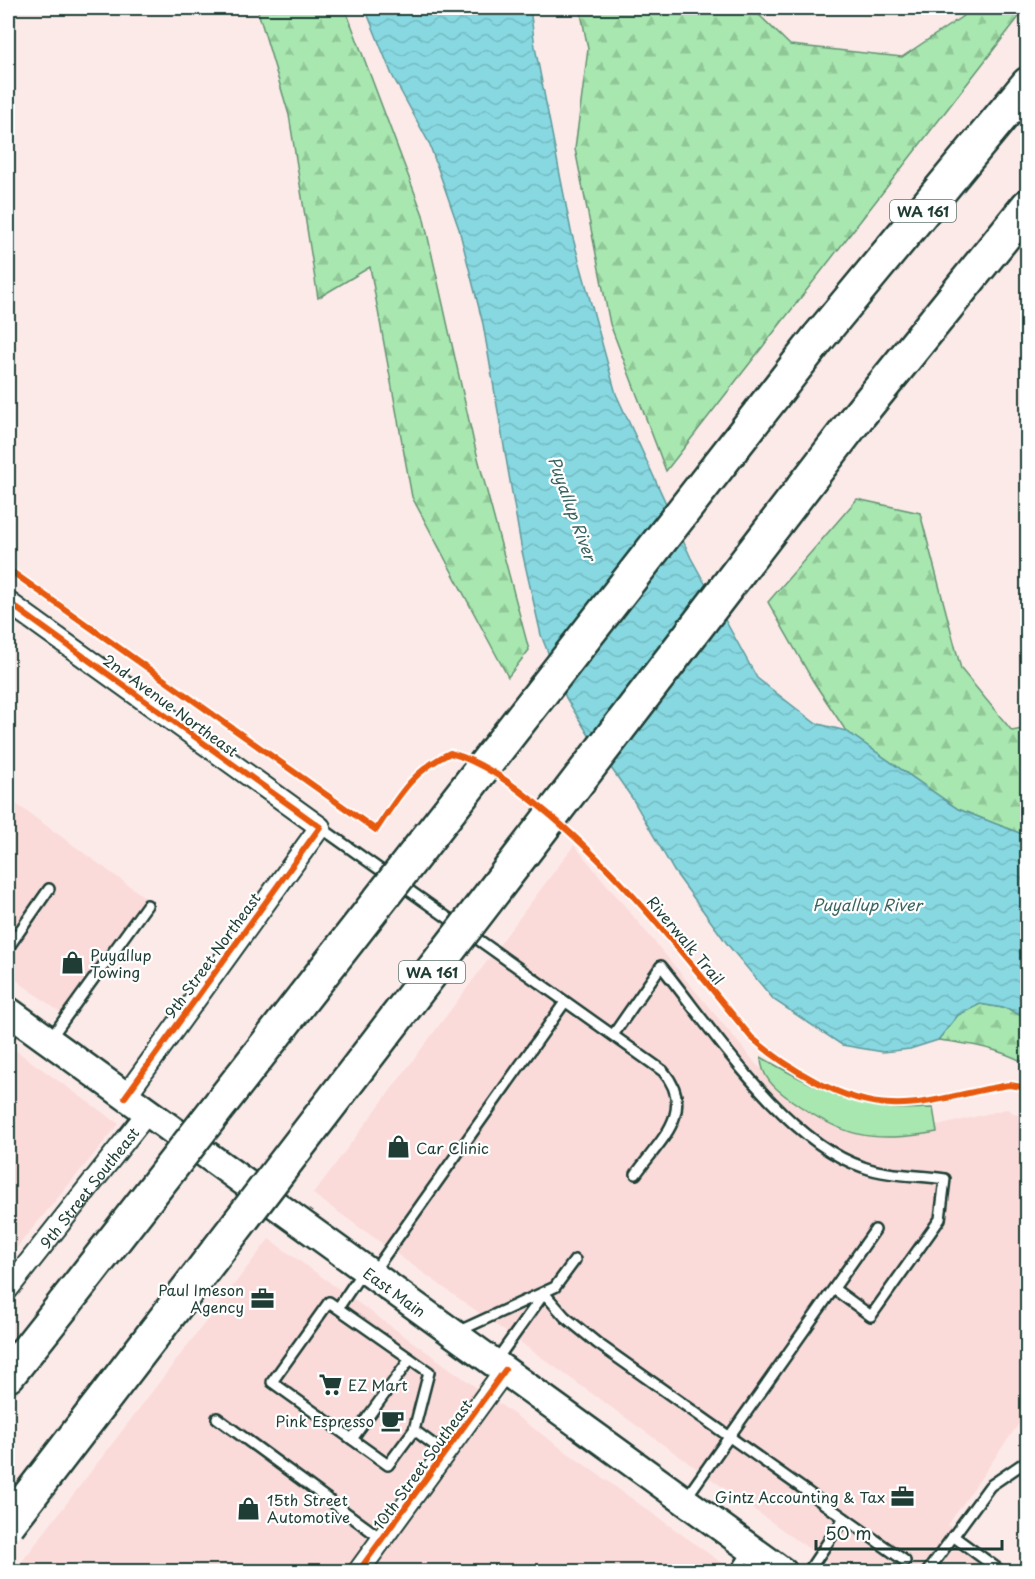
<svg xmlns="http://www.w3.org/2000/svg" width="1035" height="1579" viewBox="0 0 1035 1579" font-family="'Playpen Sans',sans-serif">
<style>
.built{fill:#fadbd9}
.grass{fill:#a8e7af;stroke:#649272;stroke-width:1.5}
.forest{fill:url(#forest-firs);stroke:#649272;stroke-width:1.5}
.water{fill:url(#water-waves);stroke:#5d9a9c;stroke-width:1.5}
.lines{fill:none;stroke-linecap:round;stroke-linejoin:round}
.service-casing{stroke:#1f3d34;stroke-width:14}
.minor-casing{stroke:#1f3d34;stroke-width:24}
.secondary-casing{stroke:#1f3d34;stroke-width:32}
.motorway-casing{stroke:#1f3d34;stroke-width:38}
.service{stroke:#fff;stroke-width:9}
.minor{stroke:#fff;stroke-width:20}
.secondary{stroke:#fff;stroke-width:27}
.motorway{stroke:#fff;stroke-width:33}
.motorway-bridge-casing{stroke:#1f3d34;stroke-width:38;stroke-linecap:butt}
.motorway-bridge{stroke:#fff;stroke-width:33}
.cycleway-casing{stroke:#fff;stroke-width:10}
.cycleway{stroke:#e8590c;stroke-width:6}
.labels{text-anchor:middle;dominant-baseline:central;stroke-width:4.5;stroke-linejoin:round;paint-order:stroke}
.shield{fill:#fff;stroke:#627771;stroke-width:1.5}
.shield-label{font-size:14px;font-weight:bold;fill:#1f3d34}
.street-label{font-size:15px;fill:#1f3d34;stroke:#fff}
.poi-label{font-size:15px;fill:#1f3d34;stroke:#fff;text-anchor:start}
.water-label{font-size:16px;font-style:italic;fill:#39645f;stroke:#fff}
</style>
<defs>
<pattern id="forest-firs" width="22" height="20" patternUnits="userSpaceOnUse" patternTransform="scale(1.5)"><rect width="22" height="20" fill="#a8e7af"/><path d="M5 1l3.5 6h-7zM16 11l3.5 6h-7z" fill="#90c797"/></pattern>
<pattern id="water-waves" width="16" height="10" patternUnits="userSpaceOnUse" patternTransform="scale(1.5)"><rect width="16" height="10" fill="#87d8e1"/><path d="M0 5q4-4 8 0t8 0" fill="none" stroke="#74bac2"/></pattern>
</defs>
<rect width="100%" height="100%" fill="#fceae9"/>
<filter id="ink" filterUnits="userSpaceOnUse"><feTurbulence type="fractalNoise" baseFrequency=".0167" numOctaves="2"/><feDisplacementMap in="SourceGraphic" scale="12" xChannelSelector="R" yChannelSelector="G"/><feConvolveMatrix kernelMatrix="1 2 1 2 8 2 1 2 1" color-interpolation-filters="sRGB"/></filter>
<g filter="url(#ink)">
<g class="built">
<polygon points="8,798 153,903 69,1019 8,974"/>
<polygon points="574,845 757,1065 821,1117 921,1130 1007,1109 1027,1121 1027,1412 948,1525 1015,1571 840,1571 313,1194"/>
<polygon points="8,1045 119,1124 8,1258"/>
<polygon points="269,1239 733,1571 14,1572"/>
</g>
<path class="grass" d="M761,1057c38,22 81,45 125,51 16,2 32,0 47,0l4,24c-65,11 -93,6 -146,-32 -16,-11 -30,-23 -30,-43z"/>
<g class="forest">
<polygon points="257,8 345,8 423,215 474,443 529,650 508,677 412,497 370,267 318,298 289,115"/>
<polygon points="580,8 752,8 790,45 902,57 975,8 1026,8 666,471 610,324 575,149 588,49"/>
<polygon points="857,499 920,513 961,669 1012,731 1027,728 1027,836 958,809 846,731 813,681 768,602"/>
<path d="M980,1004l29,5 18,10v45c-29,-16 -56,-20 -89,-24l20,-25z"/>
</g>
<polygon class="water" points="365,8 530,8 535,47 571,231 616,394 691,558 757,678 815,723 846,731 958,809 1027,836 1027,1019 1009,1009 980,1004 958,1015 938,1040 910,1049 883,1052 842,1045 774,1000 728,945 674,871 632,798 593,742 566,698 541,635 522,551 483,324 459,229 429,143 392,75"/>
<g class="lines">
<defs>
<g id="service">
<path d="M320,827l343,244c34,40 -3,69 -27,103"/>
<polyline points="8,948 49,889"/>
<path d="M613,1035l48,-69c51,63 123,175 202,201 25,9 56,8 82,12l-5,40 -69,97 -37,-27"/>
<polyline points="8,1036 18,1021"/>
<polyline points="50,1039 147,905"/>
<polyline points="374,1271 565,1002"/>
<polyline points="544,1293 565,1317 597,1343 905,1561"/>
<polyline points="338,1308 363,1271"/>
<polyline points="459,1331 555,1287 575,1260"/>
<polyline points="495,1362 543,1295"/>
<polyline points="217,1418 382,1539"/>
<polyline points="414,1430 388,1465 272,1382 329,1302 429,1372 414,1430 445,1453"/>
<polyline points="352,1439 410,1359"/>
<polyline points="686,1498 875,1230"/>
<polyline points="953,1536 1002,1572"/>
<polyline points="735,1572 749,1551"/>
<polyline points="808,1572 844,1518"/>
<polyline points="927,1572 990,1486 1028,1460"/>
</g>
<g id="minor">
<polyline points="8,602 320,827 125,1097"/>
<path id="s1" d="M8,1289l139,-176"/>
<polyline points="358,1572 505,1370"/>
</g>
<g id="secondary">
<path id="s2" d="M8,1011l775,561"/>
</g>
<g id="motorway">
<polyline points="819,337 1028,84"/>
<polyline points="855,420 1028,206"/>
<polyline points="8,1375 65,1303"/>
</g>
</defs>
<use href="#service" class="service-casing"/>
<use href="#minor" class="minor-casing"/>
<use href="#secondary" class="secondary-casing"/>
<use href="#motorway" class="motorway-casing"/>
<use href="#service" class="service"/>
<use href="#minor" class="minor"/>
<use href="#secondary" class="secondary"/>
<use href="#motorway" class="motorway"/>
<defs>
<g id="motorway-bridge">
<polyline points="65,1303 819,337"/>
<polyline points="8,1524 855,420"/>
</g>
</defs>
<use href="#motorway-bridge" class="motorway-bridge-casing"/>
<use href="#motorway-bridge" class="motorway-bridge"/>
<defs>
<g id="cycleway">
<path d="M8,569l368,261c22,-33 36,-59 74,-77 33,9 62,31 89,53 82,66 145,150 212,231 34,30 92,66 140,67 39,2 80,-14 119,-19l18,3"/>
<polyline points="8,602 320,827 125,1097"/>
<polyline points="358,1572 505,1370"/>
</g>
</defs>
<use href="#cycleway" class="cycleway-casing"/>
<use href="#cycleway" class="cycleway"/>
</g>
</g>
<defs>
<symbol id="shop-bare" viewBox="-9 -9 18 18"><path d="M-5-2.5h2.3a2.7 3.5 0 0 1 5.4 0H5L5.5 6h-11ZM-1.5-2.5h3a1.5 2.3 0 0 0-3 0Z" fill="#1f3d34" stroke="#fff" stroke-width="2.5" paint-order="stroke"/></symbol>
<symbol id="office-bare" viewBox="-9 -9 18 18"><path d="M-6-3h4V-5.5h4V-3h4V5H-6ZM-1-4.5V-3h2v-1.5ZM-6 0V1H6V0Z" fill="#1f3d34" stroke="#fff" stroke-width="2.5" paint-order="stroke"/></symbol>
<symbol id="supermarket-bare" viewBox="-9 -9 18 18"><path d="M-6-5.5h2.5l.6 2H6L4.5 2H-2.5L-4.4-4H-6ZM-1.5 3.2a1.3 1.3 0 1 0 .1 0ZM3 3.2a1.3 1.3 0 1 0 .1 0Z" fill="#1f3d34" stroke="#fff" stroke-width="2.5" paint-order="stroke"/></symbol>
<symbol id="cafe-bare" viewBox="-9 -9 18 18"><path d="M-5.5-4.5H6V0H3Q3 3.5 0 3.5H-2.5Q-5.5 3.5-5.5 0ZM3-3.2v2h1.7v-2ZM-6 4.5H4V6H-6Z" fill="#1f3d34" stroke="#fff" stroke-width="2.5" paint-order="stroke"/></symbol>
</defs>
<g fill-rule="evenodd">
<use href="#shop-bare" x="56" y="946" width="33" height="33"/>
<use href="#shop-bare" x="382" y="1130" width="33" height="33"/>
<use href="#office-bare" x="246" y="1282" width="33" height="33"/>
<use href="#supermarket-bare" x="314" y="1368" width="33" height="33"/>
<use href="#cafe-bare" x="376" y="1404" width="33" height="33"/>
<use href="#office-bare" x="886" y="1480" width="33" height="33"/>
<use href="#shop-bare" x="232" y="1492" width="33" height="33"/>
</g>
<g class="labels">
<g class="shield">
<rect x="890" y="200" width="66" height="22" rx="4.5"/>
<rect x="399" y="961" width="66" height="22" rx="4.5"/>
</g>
<g class="shield-label">
<text x="923" y="211">WA 161</text>
<text x="432" y="972">WA 161</text>
</g>
<g class="street-label">
<text transform="translate(171 705) rotate(36)">2nd Avenue Northeast</text>
<text transform="translate(686 940) rotate(50)">Riverwalk Trail</text>
<text transform="translate(212 955) rotate(-54)">9th Street Northeast</text>
<text stroke="none"><textPath href="#s1" startOffset="130">9th Street Southeast</textPath></text>
<text stroke="none"><textPath href="#s2" startOffset="478">East Main</textPath></text>
<text transform="translate(422 1464) rotate(-54)">10th Street Southeast</text>
</g>
<g class="poi-label">
<text x="90" y="954">Puyallup<tspan x="90" dy="17">Towing</tspan></text>
<text x="416" y="1147">Car Clinic</text>
<text x="244" y="1289" text-anchor="end">Paul Imeson<tspan x="244" dy="17">Agency</tspan></text>
<text x="348" y="1384">EZ Mart</text>
<text x="374" y="1420" text-anchor="end">Pink Espresso</text>
<text x="885" y="1496" text-anchor="end">Gintz Accounting &amp; Tax</text>
<text x="267" y="1499">15th Street<tspan x="267" dy="17">Automotive</tspan></text>
</g>
<g class="water-label">
<text transform="translate(573 508) rotate(70)">Puyallup River</text>
<text x="867" y="904">Puyallup River</text>
</g>
</g>
<rect width="1035" height="1579" fill="none" stroke="#fff" stroke-width="30"/>
<rect x="15" y="15" width="1005" height="1549" fill="none" stroke="#1f3d34" stroke-width="2" filter="url(#ink)"/>
<path d="M816 1540v9h186v-9" fill="none" stroke="#1f3d34" stroke-width="3"/>
<text x="825" y="1540" font-size="18" fill="#1f3d34" stroke="#ffffff" stroke-width="4.5" paint-order="stroke">50 m</text>
</svg>
